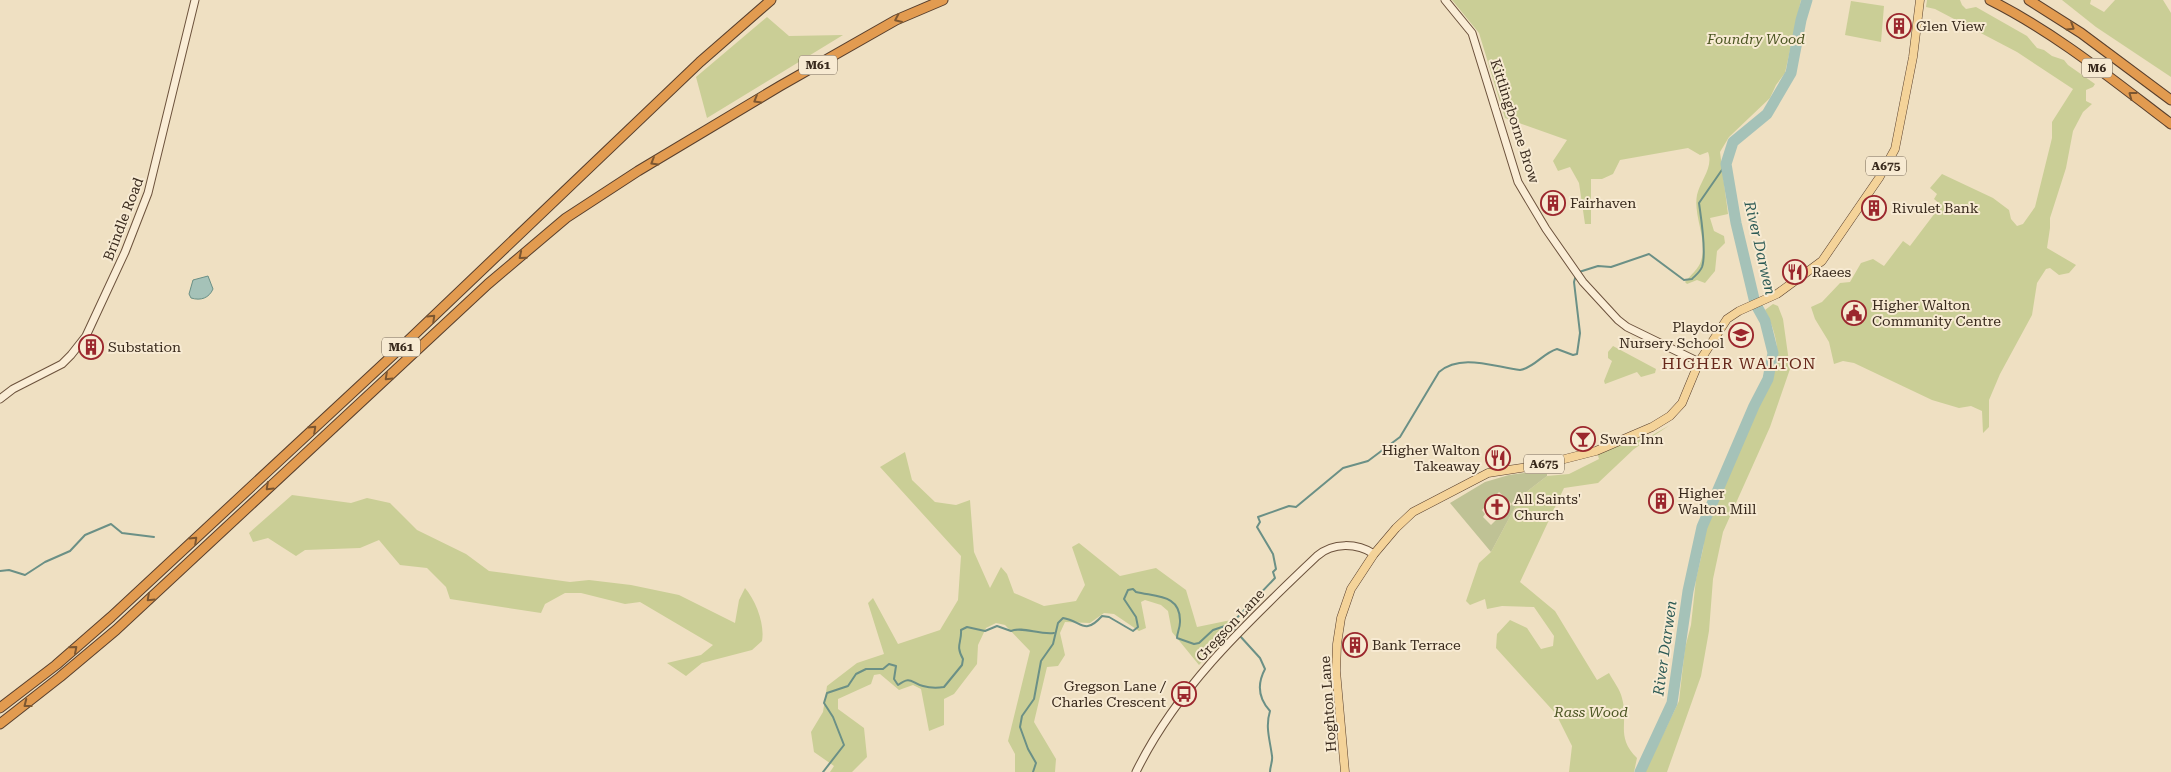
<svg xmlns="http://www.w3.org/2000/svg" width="2171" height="772" viewBox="0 0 2171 772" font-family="'Roboto Serif',serif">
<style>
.green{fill:#cace96}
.cemetery{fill:#bfc295;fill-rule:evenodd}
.water{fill:#a5c2b8;stroke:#6b9086}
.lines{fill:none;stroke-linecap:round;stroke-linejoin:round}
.stream{stroke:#6b9086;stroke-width:2}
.river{stroke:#a5c2b8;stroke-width:11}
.secondary-casing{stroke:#6c523c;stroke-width:9}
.primary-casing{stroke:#583f2d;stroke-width:9}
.highway-casing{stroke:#583f2d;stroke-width:11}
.secondary{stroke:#faedd6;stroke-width:7}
.primary{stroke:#f4d399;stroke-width:8}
.highway{stroke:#e29b50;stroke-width:9}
.oneway{stroke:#7d5731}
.labels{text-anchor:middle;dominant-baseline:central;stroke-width:4;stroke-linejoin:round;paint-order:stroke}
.shield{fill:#f7ead2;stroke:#726453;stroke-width:1}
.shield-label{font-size:12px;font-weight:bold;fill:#392a1d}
.poi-label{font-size:14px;fill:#392a1d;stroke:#f7ead2;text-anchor:start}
.park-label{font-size:14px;font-style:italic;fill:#4c5623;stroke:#f7ead2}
.street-label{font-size:14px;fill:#392a1d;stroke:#f7ead2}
.water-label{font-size:15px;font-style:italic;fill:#2c5a55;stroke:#f7ead2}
.quarter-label{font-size:16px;letter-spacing:1px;fill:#67281b;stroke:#f7ead2}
</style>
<rect width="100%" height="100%" fill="#efe0c2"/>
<g class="green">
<path d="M1452,0h349l-16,73 -9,12 -6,13 -41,39 -9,15 8,62 -18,4 4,13 10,5 1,7 -8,8 -2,20 -10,12 -8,-3 -10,4 -2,-2c5,-6 14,-14 16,-21 7,-21 -8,-45 -4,-66 3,-14 17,-28 11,-43l-8,3 -12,-7 -68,12 -7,14 -11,5h-11v45h-6l-6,-41 -9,-16 -12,4 -5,-10 14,-21 -62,-22 -26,-85z"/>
<polygon points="1927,0 1960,0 1962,5 1966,9 1976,7 2027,36 2037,48 2044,50 2052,56 2064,60 2068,65 2095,84 2093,87 2086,90 2086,101 2092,104 2083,112 2073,131 2066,168 2050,218 2050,228 2047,248 2076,265 2069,273 2059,275 2050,268 2046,269 2037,283 2032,315 2000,374 1989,400 1989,427 1983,433 1982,411 1971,406 1959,408 1932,400 1854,363 1843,361 1834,364 1829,342 1815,319 1811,307 1822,302 1840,283 1850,282 1861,263 1873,259 1884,266 1903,241 1910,246 1941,205 1934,199 1937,194 1930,188 1942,174 1993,198 2009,210 2011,219 2017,226 2023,224 2035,207 2052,138 2052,122 2073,89 2017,52 1935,9 1926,7"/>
<polygon points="2062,0 2091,0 2090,4 2104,12 2115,0 2163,0 2171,13 2171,77 2096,27"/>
<polygon points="1851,1 1884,6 1881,42 1845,35"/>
<polygon points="767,17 789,36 843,35 707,118 696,77"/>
<path d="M1773,304l5,2 5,13 7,50 -20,58 -47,105 -10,47 -4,52 -8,45 -34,96h-22l34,-71 6,-53 6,-23 5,-46 7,-30 2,-19 72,-165c2,-20 -3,-37 -12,-55z"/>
<polygon points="1613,346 1656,369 1655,373 1641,377 1637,372 1605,384 1604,381 1612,361 1608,358 1608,352"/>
<path d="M1670,425l-36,24 -36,34 -34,5 -44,94 35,29 42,69 12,-7c4,8 11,16 13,25 7,25 -7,38 15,60l-3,14h-65l3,-26 -16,-32 -60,-66 1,-14 13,-14 17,8 14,21 12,-3 1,-10 -20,-29 -32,-1 -15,3 -2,-10 -15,6 -4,-4 13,-38 12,-11 30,-56 26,-20 22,-2 30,-15 -2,-7 52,-15z"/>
<polygon points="905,452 912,480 935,502 956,505 970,500 974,552 990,588 1001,567 1007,574 1014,593 1044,606 1076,601 1085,585 1072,547 1079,543 1120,576 1156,568 1186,590 1197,627 1231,620 1237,624 1199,665 1172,632 1168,611 1161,605 1145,600 1141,602 1146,628 1139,631 1114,614 1104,613 1090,623 1065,622 1060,633 1065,655 1058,666 1047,667 1034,722 1056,759 1055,772 1015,772 1015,754 1008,741 1030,651 1005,625 996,623 986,628 978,645 977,664 954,694 944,699 944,725 929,731 921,689 913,685 899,690 880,674 874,675 871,684 838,699 838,709 864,728 867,757 852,772 830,772 834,766 814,752 811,732 823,712 827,686 857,663 884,654 868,603 873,598 898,644 940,630 958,600 961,556 880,467"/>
<path d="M292,495l59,8 16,-5 23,5 27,27 49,24 23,17 81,11 19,-2 42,5 48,10 56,28 4,-23 6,-12c11,13 20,36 17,53l-10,9 -50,13 -16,13 -19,-13 34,-8 12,-10 -73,-43 -15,2 -44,-11h-16l-20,11 -4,9 -91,-14 -4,-12 -19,-19 -27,-3 -21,-25 -19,8 -55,2 -9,6 -28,-18 -15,4 -4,-9z"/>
</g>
<path class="cemetery" d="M1547,470v6l-26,20 -30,56 -41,-49 35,-21 24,-7zM1499,492l13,12 -21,21 -8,-8 2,-3 -3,-4z"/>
<path class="water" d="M208,276l5,13c-4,9 -12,12 -22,9l-2,-4 4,-14z"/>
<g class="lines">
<g class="stream">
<path d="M1579,272l19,-6 13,1 38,-13 35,26 8,-1c4,-4 8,-7 10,-12 5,-14 -1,-49 -3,-64l27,-39"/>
<polyline points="0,571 9,570 25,575 45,562 70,551 85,535 111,524 122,533 154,537"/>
<polyline points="1231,624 1237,632"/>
<path d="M1240,636l20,22 5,11c-8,15 -7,29 5,42 -5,16 0,29 2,45 1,5 -2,10 -2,16"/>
<path d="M823,772l21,-27 -11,-28 -9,-14 3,-10 21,-7 8,-12 10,-5h17l6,-5 7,2 -2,13 4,6c13,-10 13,-2 25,1 7,2 14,2 21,1l18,-22 1,-6c-8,-14 -1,-16 -2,-29l6,-3 18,4 12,-5 14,5c11,-5 28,4 43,2"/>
<path d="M1033,772l3,-9 -8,-14 -8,-22 2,-11 12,-17 7,-38 12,-17 5,-21 5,-5c19,3 21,18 39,-2l7,1 24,14 5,-4 -2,-10 -12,-18 4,-9 5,-1 3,3c20,5 45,2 44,30 0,6 -3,11 -3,16l17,6 5,-1 14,-13 18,-6 44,-46 -2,-6 3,-3 -3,-15 -16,-27 3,-5 -2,-5 31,-11 7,1 47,-39 25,-7 32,-24 39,-65c22,-19 55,-5 81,-2 14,-2 23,-17 37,-21l16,6 4,-1 3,-21 -6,-51 2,-7"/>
</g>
<polyline class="river" points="1640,772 1672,703 1688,591 1702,527 1754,406 1768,379 1773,353 1765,321 1755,303 1736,223 1726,164 1733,142 1767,114 1791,73 1801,20 1807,0"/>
<defs>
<g id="secondary">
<polyline points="1445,0 1472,33 1518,182 1546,229 1583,282 1618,320 1627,327 1699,362"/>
<polyline points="0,399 13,389 62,364 71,355 86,336 125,252 148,193 195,0"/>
<path d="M1136,772c42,-86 113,-151 181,-216 16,-14 40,-13 57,-2"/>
</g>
<polyline id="primary" points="1345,772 1336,671 1337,644 1341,618 1351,589 1374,554 1396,528 1413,512 1488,473 1541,465 1596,451 1652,427 1670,416 1682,403 1699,362 1727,319 1739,311 1777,294 1822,261 1879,178 1895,149 1913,57 1920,0"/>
<g id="highway">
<path d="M1990,0c66,33 123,80 181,124"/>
<polyline points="2029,0 2081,33 2171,100"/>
<polyline points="0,708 56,665 111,617 394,354 700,62 771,0"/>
<polyline points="0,724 60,677 116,630 488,284 566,218 638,171 780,86 896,20 943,0"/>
</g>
</defs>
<use href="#secondary" class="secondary-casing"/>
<use href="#primary" class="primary-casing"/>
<use href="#highway" class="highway-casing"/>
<use href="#secondary" class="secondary"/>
<use href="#primary" class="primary"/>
<use href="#highway" class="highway"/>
</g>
<defs><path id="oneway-chevron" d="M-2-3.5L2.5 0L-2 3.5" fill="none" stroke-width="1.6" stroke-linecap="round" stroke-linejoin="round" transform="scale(1.25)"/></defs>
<g class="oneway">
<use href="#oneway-chevron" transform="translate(898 19) rotate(155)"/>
<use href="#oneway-chevron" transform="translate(2071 27) rotate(32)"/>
<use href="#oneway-chevron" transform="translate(2132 95) rotate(-143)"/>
<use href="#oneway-chevron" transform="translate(757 100) rotate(149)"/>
<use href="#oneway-chevron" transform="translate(654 162) rotate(149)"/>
<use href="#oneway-chevron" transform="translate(522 256) rotate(140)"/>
<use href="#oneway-chevron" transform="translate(432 318) rotate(-44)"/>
<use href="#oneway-chevron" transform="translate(388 377) rotate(137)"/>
<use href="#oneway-chevron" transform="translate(313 429) rotate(-43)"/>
<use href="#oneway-chevron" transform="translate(269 487) rotate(137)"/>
<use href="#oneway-chevron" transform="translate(194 540) rotate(-43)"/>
<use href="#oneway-chevron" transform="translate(150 598) rotate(137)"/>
<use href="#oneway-chevron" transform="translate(74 649) rotate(-41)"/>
<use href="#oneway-chevron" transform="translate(27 704) rotate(142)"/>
</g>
<defs>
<symbol id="building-ring" viewBox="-11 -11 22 22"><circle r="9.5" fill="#f7ead2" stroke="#9b272d" stroke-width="1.5"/><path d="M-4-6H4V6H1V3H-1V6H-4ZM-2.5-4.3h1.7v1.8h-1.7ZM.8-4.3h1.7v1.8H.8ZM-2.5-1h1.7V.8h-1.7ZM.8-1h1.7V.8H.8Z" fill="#9b272d"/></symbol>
<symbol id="restaurant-ring" viewBox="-11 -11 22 22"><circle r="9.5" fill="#f7ead2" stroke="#9b272d" stroke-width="1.5"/><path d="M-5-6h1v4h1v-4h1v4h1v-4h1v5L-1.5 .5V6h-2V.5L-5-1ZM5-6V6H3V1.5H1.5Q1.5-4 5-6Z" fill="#9b272d"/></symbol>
<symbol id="civic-ring" viewBox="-11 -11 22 22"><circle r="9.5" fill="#f7ead2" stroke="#9b272d" stroke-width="1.5"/><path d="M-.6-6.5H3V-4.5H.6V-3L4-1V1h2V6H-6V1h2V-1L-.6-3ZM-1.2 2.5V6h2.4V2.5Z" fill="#9b272d"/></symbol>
<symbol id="school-ring" viewBox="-11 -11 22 22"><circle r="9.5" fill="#f7ead2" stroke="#9b272d" stroke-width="1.5"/><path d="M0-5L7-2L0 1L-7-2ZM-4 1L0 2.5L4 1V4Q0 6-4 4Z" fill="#9b272d"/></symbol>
<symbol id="bar-ring" viewBox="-11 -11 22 22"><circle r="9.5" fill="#f7ead2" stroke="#9b272d" stroke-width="1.5"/><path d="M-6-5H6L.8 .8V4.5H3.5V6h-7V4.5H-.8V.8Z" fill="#9b272d"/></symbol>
<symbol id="church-ring" viewBox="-11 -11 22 22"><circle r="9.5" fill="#f7ead2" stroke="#9b272d" stroke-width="1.5"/><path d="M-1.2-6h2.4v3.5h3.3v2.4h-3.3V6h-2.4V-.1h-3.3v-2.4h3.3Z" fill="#9b272d"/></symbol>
<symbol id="bus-ring" viewBox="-11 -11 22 22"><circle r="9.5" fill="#f7ead2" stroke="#9b272d" stroke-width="1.5"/><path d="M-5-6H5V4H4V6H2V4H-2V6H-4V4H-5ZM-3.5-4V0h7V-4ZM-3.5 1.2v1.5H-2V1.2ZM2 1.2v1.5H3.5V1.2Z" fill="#9b272d"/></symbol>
</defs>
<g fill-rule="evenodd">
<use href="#building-ring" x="1885" y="12" width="28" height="28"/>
<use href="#building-ring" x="1539" y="189" width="28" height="28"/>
<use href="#building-ring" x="1860" y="194" width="28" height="28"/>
<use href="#restaurant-ring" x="1781" y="258" width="28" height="28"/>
<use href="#civic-ring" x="1840" y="299" width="28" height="28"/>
<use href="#school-ring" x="1727" y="321" width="28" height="28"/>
<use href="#building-ring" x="77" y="333" width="28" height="28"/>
<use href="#bar-ring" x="1569" y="425" width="28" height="28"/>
<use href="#restaurant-ring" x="1484" y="444" width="28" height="28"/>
<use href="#building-ring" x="1647" y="487" width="28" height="28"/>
<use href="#church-ring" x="1483" y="493" width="28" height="28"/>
<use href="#building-ring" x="1341" y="631" width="28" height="28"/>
<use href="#bus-ring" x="1170" y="680" width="28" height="28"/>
</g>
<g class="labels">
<g class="shield">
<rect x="799" y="55.5" width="38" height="19" rx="4"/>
<rect x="2082" y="58.5" width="30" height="19" rx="4"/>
<rect x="1866" y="156.5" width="40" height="19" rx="4"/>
<rect x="382" y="337.5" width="38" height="19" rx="4"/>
<rect x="1524" y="454.5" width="40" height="19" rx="4"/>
</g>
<g class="shield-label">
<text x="818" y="65">M61</text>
<text x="2097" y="68">M6</text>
<text x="1886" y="166">A675</text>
<text x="401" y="347">M61</text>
<text x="1544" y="464">A675</text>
</g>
<g class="poi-label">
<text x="1916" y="26">Glen View</text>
<text x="1570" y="203">Fairhaven</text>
<text x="1892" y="208">Rivulet Bank</text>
<text x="1812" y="272">Raees</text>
<text x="1872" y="305">Higher Walton<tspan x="1872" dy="16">Community Centre</tspan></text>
<text x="1724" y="327" text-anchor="end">Playdor<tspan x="1724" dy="16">Nursery School</tspan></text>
<text x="108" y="347">Substation</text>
<text x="1600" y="439">Swan Inn</text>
<text x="1480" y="450" text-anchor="end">Higher Walton<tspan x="1480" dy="16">Takeaway</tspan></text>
<text x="1678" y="493">Higher<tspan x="1678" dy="16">Walton Mill</tspan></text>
<text x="1514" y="499">All Saints'<tspan x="1514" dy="16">Church</tspan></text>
<text x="1372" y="645">Bank Terrace</text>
<text x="1166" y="686" text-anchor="end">Gregson Lane /<tspan x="1166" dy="16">Charles Crescent</tspan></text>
</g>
<g class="park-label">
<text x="1756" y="39">Foundry Wood</text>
<text x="1591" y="712">Rass Wood</text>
</g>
<g class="street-label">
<text transform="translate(1515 121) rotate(72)">Kittlingborne Brow</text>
<text transform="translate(123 219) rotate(-69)">Brindle Road</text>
<text transform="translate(1230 625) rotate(-47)">Gregson Lane</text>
<text transform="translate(1328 704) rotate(-94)">Hoghton Lane</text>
</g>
<g class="water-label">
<text transform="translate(1760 248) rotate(77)">River Darwen</text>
<text transform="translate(1665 648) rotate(-82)">River Darwen</text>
</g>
<g class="quarter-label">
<text x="1739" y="363">HIGHER WALTON</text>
</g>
</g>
</svg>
